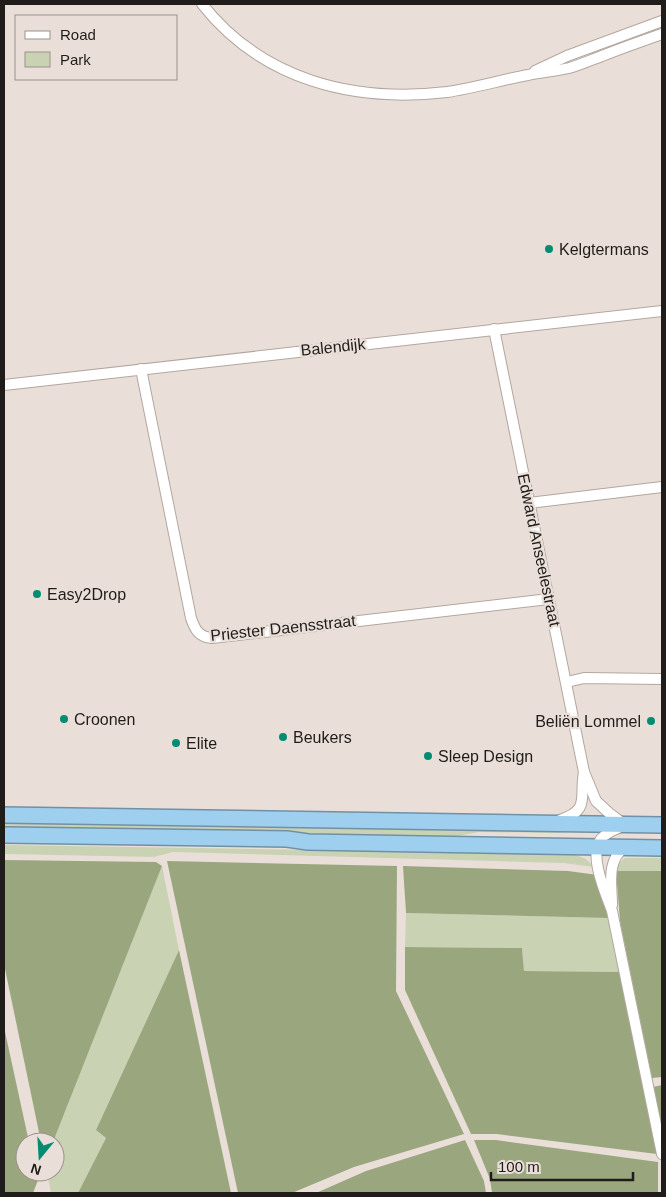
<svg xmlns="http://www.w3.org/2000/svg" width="666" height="1197" viewBox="0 0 666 1197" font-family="Arial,sans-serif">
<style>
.green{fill:#c9d3b4}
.forest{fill:#9aa77e}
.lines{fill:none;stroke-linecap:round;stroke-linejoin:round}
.minor-casing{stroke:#b2a7a0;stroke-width:12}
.highway-casing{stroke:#7290a4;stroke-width:18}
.minor{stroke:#fff;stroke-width:10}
.highway{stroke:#9ecfef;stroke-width:15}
.poi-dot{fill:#048c73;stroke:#eadfd8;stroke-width:2}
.labels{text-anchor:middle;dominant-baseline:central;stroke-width:4.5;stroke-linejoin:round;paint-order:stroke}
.poi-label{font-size:16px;fill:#201c19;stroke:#eadfd8;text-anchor:start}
.street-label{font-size:16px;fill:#201c19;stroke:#eadfd8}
</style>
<rect width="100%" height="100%" fill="#eadfd8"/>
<g class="green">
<polygon points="4,820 561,830 567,832 558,833 479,832 452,837 4,829"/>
<polygon points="4,845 573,854 586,859 594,867 563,863 173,852 154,857 4,854"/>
<polygon points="625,858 662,858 662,871 616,871 618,864"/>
<polygon points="162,866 179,950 96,1130 106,1138 78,1193 51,1193 47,1172 55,1172 55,1142 53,1142"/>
<polygon points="406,913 608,918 620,972 524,971 522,948 405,947"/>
</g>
<g class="forest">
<polygon points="4,860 156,862 162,866 53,1142 41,1142 4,964"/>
<polygon points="167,861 397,866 396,991 464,1134 354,1167 292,1193 238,1193"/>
<polygon points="403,866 568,871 598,875 608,918 406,913"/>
<polygon points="616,871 662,871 662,1077 652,1078 620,921"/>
<polygon points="405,947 522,948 524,971 620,972 657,1154 497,1134 471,1134 405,990"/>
<polygon points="179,950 231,1193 78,1193 106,1138 96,1130"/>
<polygon points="4,1027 29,1142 25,1142 25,1172 36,1172 38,1180 33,1193 4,1193"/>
<polygon points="662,1085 662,1157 653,1087"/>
<polygon points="465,1140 484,1181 486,1193 316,1193 366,1171"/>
<polygon points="474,1140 496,1140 658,1162 658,1193 492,1193 490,1179"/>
</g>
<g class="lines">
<defs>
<g id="minor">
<path d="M202,4c60,76 151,99 245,88 27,-4 54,-12 81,-17 14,-3 28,-4 41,-7 11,-3 22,-8 33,-12 20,-8 40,-15 60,-22"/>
<polyline points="535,71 567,56 662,21"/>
<path d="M494,329l90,443 12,29 13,12 16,12c-8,4 -19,7 -24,14 -13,16 5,55 11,72l50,243"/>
<path d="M141,369l50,249c4,12 8,19 21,20l337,-39"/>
<polyline points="4,385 662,311"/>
<polyline points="529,503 662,487"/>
<polyline points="567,682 584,678 662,679"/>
<path d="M560,820c31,-10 19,-23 24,-48"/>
<path d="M612,905c0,-19 -6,-44 12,-57"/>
</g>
<g id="highway">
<polyline points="4,815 662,825"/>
<polyline points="4,835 287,839 308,842 662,848"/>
</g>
</defs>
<use href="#minor" class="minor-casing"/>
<use href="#highway" class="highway-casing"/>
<use href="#minor" class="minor"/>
<use href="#highway" class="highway"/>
</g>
<g class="poi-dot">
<circle cx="549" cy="249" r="5"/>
<circle cx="37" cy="594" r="5"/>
<circle cx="64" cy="719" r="5"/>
<circle cx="651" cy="721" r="5"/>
<circle cx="283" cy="737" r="5"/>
<circle cx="176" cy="743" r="5"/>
<circle cx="428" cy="756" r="5"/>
</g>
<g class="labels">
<g class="poi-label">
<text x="559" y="249">Kelgtermans</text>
<text x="47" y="594">Easy2Drop</text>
<text x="74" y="719">Croonen</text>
<text x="641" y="721" text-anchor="end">Beliën Lommel</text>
<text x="293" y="737">Beukers</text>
<text x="186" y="743">Elite</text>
<text x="438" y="756">Sleep Design</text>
</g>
<g class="street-label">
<text transform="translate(333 347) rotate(-6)">Balendijk</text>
<text transform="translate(539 550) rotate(78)">Edward Anseelestraat</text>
<text transform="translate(283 628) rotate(-6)">Priester Daensstraat</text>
</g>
</g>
<rect width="666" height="1197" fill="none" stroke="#201c19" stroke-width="10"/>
<rect x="15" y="15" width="162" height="65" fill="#eadfd8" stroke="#99918c"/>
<rect x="25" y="31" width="25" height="8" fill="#ffffff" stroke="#99918c"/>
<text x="60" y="40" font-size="15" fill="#201c19">Road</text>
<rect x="25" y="52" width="25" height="15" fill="#c9d3b4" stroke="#99918c"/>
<text x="60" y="65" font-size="15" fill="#201c19">Park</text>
<g transform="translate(40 1157) rotate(198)"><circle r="24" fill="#eadfd8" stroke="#99918c"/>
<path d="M0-4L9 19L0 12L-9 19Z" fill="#048c73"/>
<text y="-8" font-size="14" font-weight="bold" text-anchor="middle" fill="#201c19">N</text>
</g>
<path d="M491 1172v8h142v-8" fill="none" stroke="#201c19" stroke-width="2.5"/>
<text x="498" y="1172" font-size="15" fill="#201c19" stroke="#eadfd8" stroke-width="4" paint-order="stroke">100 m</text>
</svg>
